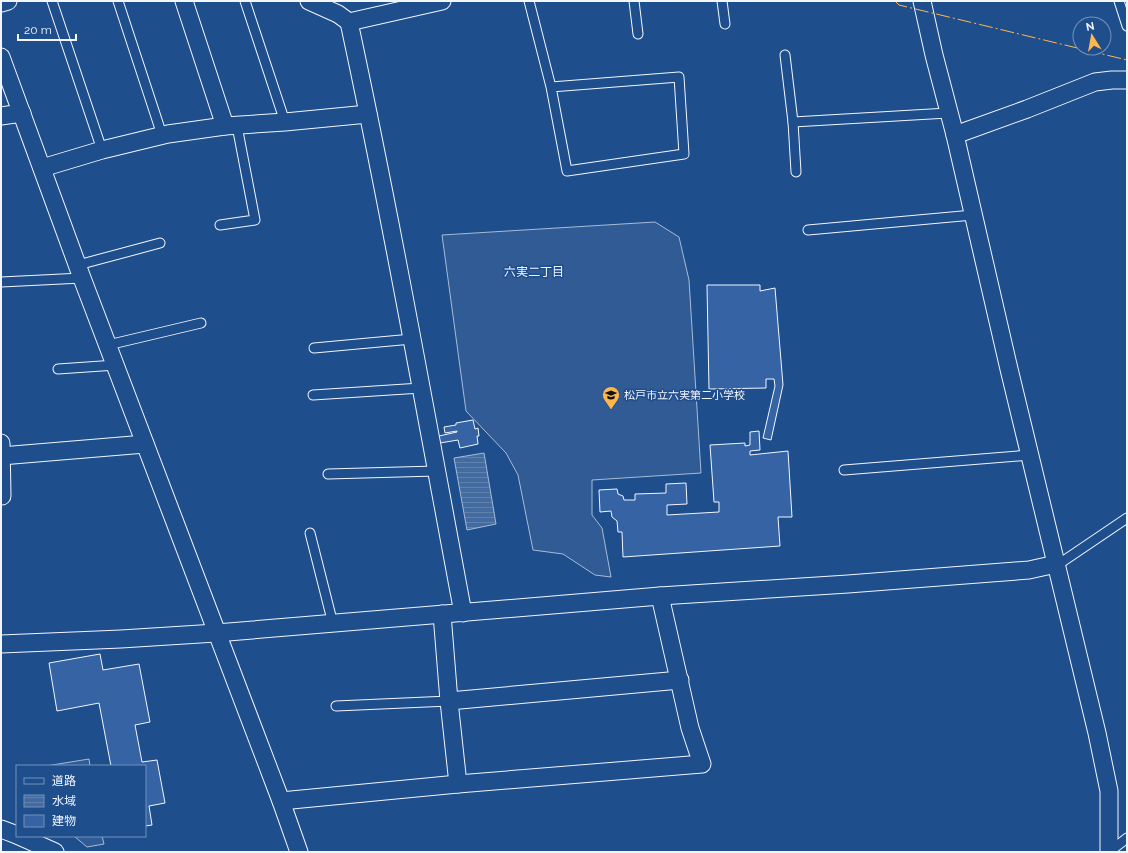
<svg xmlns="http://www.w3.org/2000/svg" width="1128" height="853" viewBox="0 0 1128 853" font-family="Raleway,'Noto Sans JP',sans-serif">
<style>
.built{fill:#305b95;stroke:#a8bbd7}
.water{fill:url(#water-rules);stroke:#a8bbd7}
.building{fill:#3563a3;stroke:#f2f6ff}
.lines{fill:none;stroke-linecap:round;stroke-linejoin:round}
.lane-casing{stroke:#f2f6ff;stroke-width:11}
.street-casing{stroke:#f2f6ff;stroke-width:19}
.lane{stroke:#1f4e8c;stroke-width:9}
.street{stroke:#1f4e8c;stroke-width:17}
.power{stroke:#ffb74d;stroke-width:1;stroke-dasharray:14 3 2 3;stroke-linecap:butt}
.labels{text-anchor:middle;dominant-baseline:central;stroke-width:3;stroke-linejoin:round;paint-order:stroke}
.poi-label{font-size:11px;fill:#f2f6ff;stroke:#1f4e8c;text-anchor:start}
.neighbourhood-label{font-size:12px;fill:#f2f6ff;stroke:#1f4e8c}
</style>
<defs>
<pattern id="water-rules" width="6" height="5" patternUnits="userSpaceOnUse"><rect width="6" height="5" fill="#446ba0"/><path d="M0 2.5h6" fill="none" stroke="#5f81ae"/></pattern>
</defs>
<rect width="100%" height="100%" fill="#1f4e8c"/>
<g class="built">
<polygon points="655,222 679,237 689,280 701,473 592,480 592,515 602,528 611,577 595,575 563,554 533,550 518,475 506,453 466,411 442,235"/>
<polygon points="89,759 90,766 46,766"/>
<polygon points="74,836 102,836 104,844 87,847"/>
</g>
<polygon class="water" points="484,453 496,524 467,530 454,458"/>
<g class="building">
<polygon points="707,285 760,285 760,291 775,288 783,385 771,440 763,438 775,386 774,379 766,379 766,388 709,389"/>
<polygon points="473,420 475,429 478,428 479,436 477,436 478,444 460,448 458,440 440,443 439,436 457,432 457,431 445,433 444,427 456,425 456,423"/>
<polygon points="759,431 760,450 750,451 750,455 788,451 792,517 778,517 780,546 623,557 622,532 618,532 617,521 612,517 611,511 600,512 599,490 617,489 618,494 623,496 624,500 635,500 635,494 666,493 666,484 686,483 687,504 667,505 667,515 719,512 719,502 714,502 710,445 745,443 745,446 750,445 750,432"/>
<polygon points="100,654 103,670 139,664 150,722 135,725 142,762 157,760 165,803 149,806 152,825 145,826 145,766 111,766 99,703 57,711 49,663"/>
</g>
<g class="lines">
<defs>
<g id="lane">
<polyline points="52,1 102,150"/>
<polyline points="118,1 162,135"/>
<polyline points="245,1 285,122"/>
<polyline points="529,1 551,87 679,77 684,154 567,171 551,87"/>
<polyline points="634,1 638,34"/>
<polyline points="722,1 725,24"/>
<polyline points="1119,1 1127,26"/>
<polyline points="785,55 793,122 796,172"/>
<polyline points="793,122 948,113"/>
<polyline points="220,225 255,220 237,126"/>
<polyline points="808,230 973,215"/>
<polyline points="78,265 160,243"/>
<polyline points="1,282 82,278"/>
<polyline points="108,345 201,323"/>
<polyline points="314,348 412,339"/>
<polyline points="58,369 116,365"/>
<polyline points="313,395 421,388"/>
<polyline points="844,470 1030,455"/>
<polyline points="328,474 436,471"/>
<polyline points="310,533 333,624"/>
<polyline points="1056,566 1127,518"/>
<polyline points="336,706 449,701"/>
<polyline points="1109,852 1127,838"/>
</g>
<g id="street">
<polyline points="184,1 225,126 285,122 368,114"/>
<polyline points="309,1 338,14 349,22"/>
<path d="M442,1l-93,21c42,196 77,393 114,591"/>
<polyline points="922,1 934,55 955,135 1009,369 1097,733 1109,791 1109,852"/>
<polyline points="1,3 8,1"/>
<polyline points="1,57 82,278 281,801 299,852"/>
<polyline points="1,116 22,113"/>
<polyline points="955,135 1027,109 1095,82 1112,80 1127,80"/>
<polyline points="42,168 102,150 168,134 225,126"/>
<polyline points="1,443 2,496 1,496"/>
<polyline points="1,456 145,444"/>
<polyline points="442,614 449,701 458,784"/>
<polyline points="1,644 121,639 216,633 660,596 848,584 1029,570 1056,564"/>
<polyline points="449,701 680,680"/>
<polyline points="281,801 458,784 702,764 690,728 660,596"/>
<polyline points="1,829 17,835"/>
<polyline points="19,836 55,852"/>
</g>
</defs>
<use href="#lane" class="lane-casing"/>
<use href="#street" class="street-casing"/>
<use href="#lane" class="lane"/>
<use href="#street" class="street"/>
<polyline class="power" points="895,1 899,5 1127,60"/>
</g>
<defs>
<symbol id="school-pin" viewBox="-11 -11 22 30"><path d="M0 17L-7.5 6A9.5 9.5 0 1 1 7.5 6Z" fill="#ffb74d" stroke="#1f4e8c"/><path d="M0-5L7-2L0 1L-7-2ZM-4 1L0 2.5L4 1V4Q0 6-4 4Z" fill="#111"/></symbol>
</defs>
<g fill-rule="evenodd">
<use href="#school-pin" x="601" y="385" width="20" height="27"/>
</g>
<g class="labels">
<g class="poi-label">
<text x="624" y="395">松戸市立六実第二小学校</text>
</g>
<g class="neighbourhood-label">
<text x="534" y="272">六実二丁目</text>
</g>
</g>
<rect width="1128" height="853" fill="none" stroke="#f2f6ff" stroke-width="4"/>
<rect x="16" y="765" width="130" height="72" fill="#1f4e8c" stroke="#7391ba"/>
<rect x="24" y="778" width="20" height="6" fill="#1f4e8c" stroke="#7391ba"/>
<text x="52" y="785" font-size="12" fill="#f2f6ff">道路</text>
<rect x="24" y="795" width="20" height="12" fill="url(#water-rules)" stroke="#7391ba"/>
<text x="52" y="805" font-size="12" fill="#f2f6ff">水域</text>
<rect x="24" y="815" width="20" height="12" fill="#3563a3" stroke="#7391ba"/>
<text x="52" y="825" font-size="12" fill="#f2f6ff">建物</text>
<g transform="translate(1092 36) rotate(349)"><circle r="19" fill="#1f4e8c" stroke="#7391ba"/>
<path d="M0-3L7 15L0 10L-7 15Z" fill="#ffb74d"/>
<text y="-6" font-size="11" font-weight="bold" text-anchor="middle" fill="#f2f6ff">N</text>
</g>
<path d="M18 34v6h58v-6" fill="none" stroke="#f2f6ff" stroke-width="2"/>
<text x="24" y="34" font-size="12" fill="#f2f6ff" stroke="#1f4e8c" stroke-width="3" paint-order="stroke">20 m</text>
</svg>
